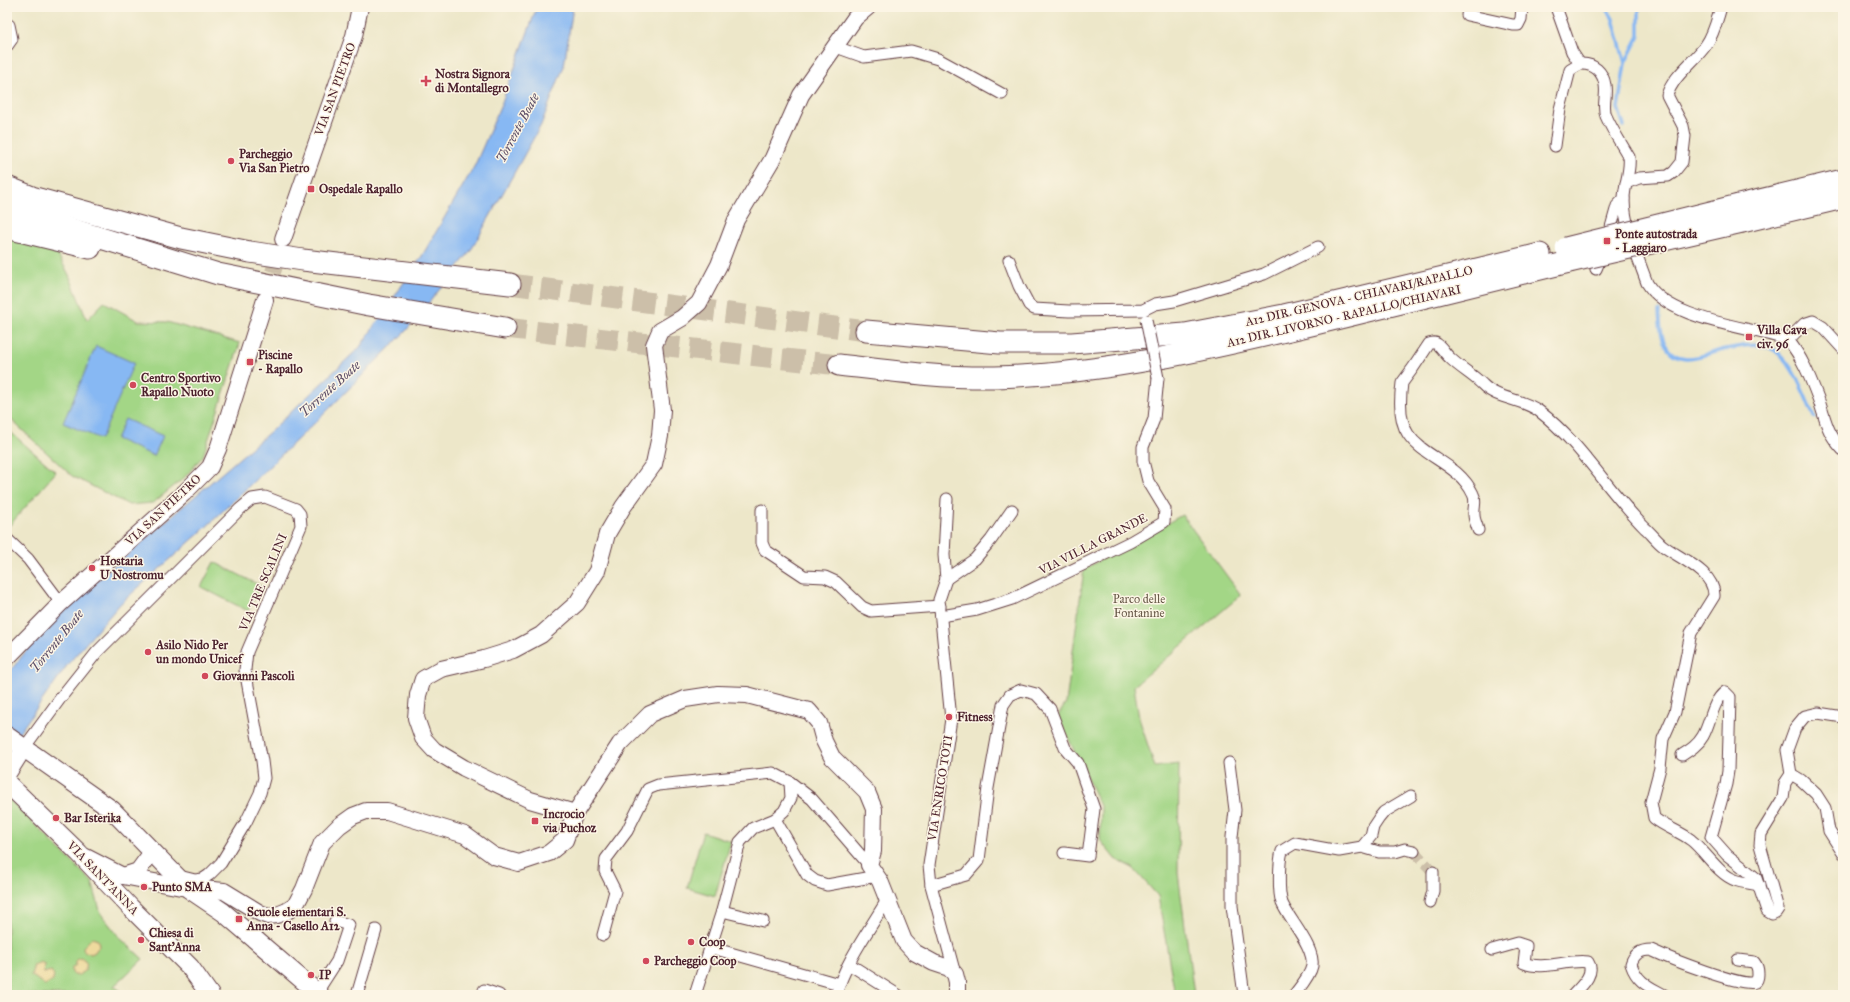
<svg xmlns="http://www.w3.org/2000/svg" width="1850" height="1002" viewBox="0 0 1850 1002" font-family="'IM FELL Great Primer',serif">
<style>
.green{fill:#a3d686;stroke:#767a58}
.sand{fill:#eeda9e;stroke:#9c7c64}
.water{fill:#87b8f3;stroke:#686c8f}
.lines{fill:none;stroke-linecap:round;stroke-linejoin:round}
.stream{stroke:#87b8f3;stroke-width:3.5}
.street-tunnel{stroke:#ccbfa9;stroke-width:11;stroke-dasharray:11 5.5;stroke-linecap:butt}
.secondary-tunnel{stroke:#ccbfa9;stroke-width:16;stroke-dasharray:16 8;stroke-linecap:butt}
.highway-tunnel{stroke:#ccbfa9;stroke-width:21;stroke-dasharray:21 10;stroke-linecap:butt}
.street-casing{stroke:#623d43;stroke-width:13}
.secondary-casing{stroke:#623d43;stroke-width:18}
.primary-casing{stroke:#623d43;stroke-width:20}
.highway-casing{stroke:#623d43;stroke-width:23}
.street{stroke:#fff;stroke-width:11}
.secondary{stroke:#fff;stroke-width:16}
.primary{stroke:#fff;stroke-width:18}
.highway{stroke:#fff;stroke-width:21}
.street-bridge-casing{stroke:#623d43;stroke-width:13;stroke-linecap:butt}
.highway-bridge-casing{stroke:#623d43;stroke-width:23;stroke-linecap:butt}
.street-bridge{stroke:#fff;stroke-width:11}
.highway-bridge{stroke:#fff;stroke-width:21}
.poi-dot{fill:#d1495b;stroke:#fcf5e5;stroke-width:1.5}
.labels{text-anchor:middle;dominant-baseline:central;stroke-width:3;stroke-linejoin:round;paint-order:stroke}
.poi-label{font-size:12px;font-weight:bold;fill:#4a1f2b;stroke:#fcf5e5;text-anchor:start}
.street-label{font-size:12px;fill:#4a1f2b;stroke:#fcf5e5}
.park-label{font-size:12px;fill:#655646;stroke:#fcf5e5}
.water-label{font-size:13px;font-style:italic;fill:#5c4d67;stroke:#fcf5e5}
</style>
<rect width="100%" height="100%" fill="#fcf5e5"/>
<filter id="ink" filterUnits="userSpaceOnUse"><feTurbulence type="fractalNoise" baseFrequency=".025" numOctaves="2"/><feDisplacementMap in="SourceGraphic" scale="8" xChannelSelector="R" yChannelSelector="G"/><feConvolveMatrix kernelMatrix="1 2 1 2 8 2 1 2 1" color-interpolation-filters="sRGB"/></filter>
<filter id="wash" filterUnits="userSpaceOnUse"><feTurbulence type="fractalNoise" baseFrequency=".012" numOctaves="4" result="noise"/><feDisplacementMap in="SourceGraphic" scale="16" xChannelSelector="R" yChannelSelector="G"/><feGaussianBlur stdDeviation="0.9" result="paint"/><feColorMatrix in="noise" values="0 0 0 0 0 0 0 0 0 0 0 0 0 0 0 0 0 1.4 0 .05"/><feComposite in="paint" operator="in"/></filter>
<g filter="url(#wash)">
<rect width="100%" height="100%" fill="#ede7c9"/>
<g class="green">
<polygon points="7,235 54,248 69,275 87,320 104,302 138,321 167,322 240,343 203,456 184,478 153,503 129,505 72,476 7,416"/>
<polygon points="7,429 56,472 9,526 7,525"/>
<polygon points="1182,515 1241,595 1134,686 1139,718 1155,767 1179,764 1178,873 1194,995 1175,995 1158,896 1133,868 1115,859 1100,840 1101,808 1058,716 1066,703 1084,569"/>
<polygon points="214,562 261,586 248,611 201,587"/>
<polygon points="7,797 92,882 101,914 120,938 143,959 114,986 126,995 7,995"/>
<polygon points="703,832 731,841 715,896 687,888"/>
</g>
<g class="sand">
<polygon points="92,938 98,940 99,946 95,952 91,954 84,951 83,947"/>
<polygon points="82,958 87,964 85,970 79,975 74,975 72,973 72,968 76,965 76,960"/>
<polygon points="41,962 44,964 43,973 51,971 54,975 53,981 45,985 31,975 34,965"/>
</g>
<g class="water">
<polygon points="537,7 573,7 564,66 541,125 470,252 405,332 325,413 202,531 120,604 68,664 7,750 7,675 34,641 59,613 272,430 360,347 422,256 475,165 501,105"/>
<polygon points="96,346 134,363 101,439 63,423"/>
<polygon points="125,419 163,436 154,456 116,439"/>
</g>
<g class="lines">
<g class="stream">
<polyline points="1606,7 1613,19 1625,63"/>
<polyline points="1624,126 1618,108 1625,63 1639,36 1639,7"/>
<path d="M1659,311c1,10 1,24 6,33 12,24 38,11 57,6 12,-3 34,-7 46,-3 23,8 37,49 46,70"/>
</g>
</g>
</g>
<g filter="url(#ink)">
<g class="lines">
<polyline class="street-tunnel" points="1414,851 1433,872"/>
<polyline class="secondary-tunnel" points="266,295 281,246"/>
<g class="highway-tunnel">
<polyline points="510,284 866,331"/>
<polyline points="505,328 839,365"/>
</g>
<defs>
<g id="street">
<polyline points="1556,7 1572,52 1580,64"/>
<polyline points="1467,15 1513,25 1518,25 1521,19 1522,7"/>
<polyline points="7,24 9,25 12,39 7,46"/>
<polyline points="836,47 864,57 911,51 938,59 1002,94"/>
<path d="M1555,146l5,-37 10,-39 10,-6c14,-1 23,8 25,21 2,11 -3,21 1,31 6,14 15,27 23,41 2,14 -5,28 -5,42 0,26 14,59 23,84 23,38 101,43 141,57 14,17 22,37 30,58 8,22 8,34 25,52"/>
<path d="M1626,183l13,-5 29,-2 6,-4 8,-10 3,-26 -2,-10 -16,-31c7,-20 27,-33 39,-50 8,-11 11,-25 15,-38"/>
<polyline points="1009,260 1019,286 1029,305 1034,309 1069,311 1143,310 1155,304 1174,301 1264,274 1318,247"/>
<polyline points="1596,269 1606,245 1617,206 1624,199"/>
<polyline points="1788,340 1804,324 1813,321 1823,327 1843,349"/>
<polyline points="947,499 944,555 946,579 939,600 951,719 929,865 931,885 955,974"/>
<polyline points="762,510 762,543 765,550 804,576 825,577 836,582 862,607 871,611 940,606"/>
<path d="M1478,530c-1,-5 -4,-10 -4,-15 -1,-8 3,-14 -1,-21 -15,-31 -49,-36 -65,-60 -9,-13 -8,-36 -6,-51l11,-15 16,-24c3,-1 6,-2 8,0 5,3 8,10 13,14 10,10 22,16 32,26 15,16 40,14 57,27 42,32 69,80 106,117 6,5 11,12 17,17 16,13 53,26 52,51l-23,37 -16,79 -12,27 -3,29 -9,34 3,16c11,9 25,13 37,22 14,11 28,35 44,40 8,3 16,3 24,5"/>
<polyline points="7,539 28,559 61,603"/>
<polyline points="946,579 975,559 991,540 1012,510"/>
<polyline points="941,616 977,610 1012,599 1130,542 1164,522 1165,509 1148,481 1143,461 1143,447 1154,419 1158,378"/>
<polyline points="24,748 62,696 97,652 240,509 252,499 265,497 296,509 300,514 301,526 247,652 245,670 262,761 264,778 260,793 246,822 221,863 209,875 203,879 195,880 179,876"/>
<path d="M1682,755c8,-5 16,-10 21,-19 8,-14 9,-34 22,-44l5,5 -2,74 -2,13 -15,53 16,18 29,23 11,33 5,3 4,-2 2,-3 -18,-64 1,-11 22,-36 2,-15 6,-9"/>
<polyline points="1229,763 1235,810 1232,837 1232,906 1244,995"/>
<polyline points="1791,774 1787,750 1795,728 1805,716 1818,713 1843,717"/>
<polyline points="1791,774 1801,780 1816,794 1825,808 1829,831 1843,853"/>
<polyline points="775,819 807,875 815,881 827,885 877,876"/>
<polyline points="1362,847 1371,836 1373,827 1379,818 1384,812 1411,796"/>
<polyline points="931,885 966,875 979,860 988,788 1003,705 1010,695 1021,690 1036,694 1050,709 1065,748 1078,763 1094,809 1088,856 1064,853"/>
<polyline points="1430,902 1433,891 1433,872"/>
<polyline points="722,911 763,921"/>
<polyline points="603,935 615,891 605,871 606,859 627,831 648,789 658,785 773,773 790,782 812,799 869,865"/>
<polyline points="709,947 839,984"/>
<path d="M1492,950l25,-7 9,3 -2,17c20,8 43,-4 64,-1 8,12 -8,25 -15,33"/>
<polyline points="849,964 898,995"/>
<polyline points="484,990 499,995"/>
<polyline points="317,992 337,961 349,925 335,921"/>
<polyline points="357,995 376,930"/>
<polyline points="695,995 722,911 740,842 753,828 775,819 784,811 791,798 790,782"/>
<path d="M836,995c9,-33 34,-66 51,-95"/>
<path d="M1294,995c6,-8 16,-19 18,-29 3,-19 -23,-46 -30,-63 -4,-11 -3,-41 0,-52l13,-8 44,8 23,-4 17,5h16l10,-3 9,2"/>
<path d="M1664,995c-16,-9 -27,-13 -33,-31 3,-10 9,-14 20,-14 15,7 92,38 104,32 3,-2 3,-5 3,-8 0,-6 -1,-8 -4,-12l-16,-2"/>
</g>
<g id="secondary">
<polyline points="283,239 354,36 360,7"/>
<polyline points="7,658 61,603 184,493 210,467 218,449 265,300"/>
<polyline points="7,775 24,748"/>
<polyline points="575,813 530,800 464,768 434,750 423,738 416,718 418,695 423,679 441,669 484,659 513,650 541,635 577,603 597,571 607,534 623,507 654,464 660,436 662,410 654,345 660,331 682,318 699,303 719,265 736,220 773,158 801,95 855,18 868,7"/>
<polyline points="86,857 123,876 181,887 224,891 260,913 268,916 277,915 287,911 295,906 304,889 322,843 339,826 353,816 366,811 387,811 465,835 494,856 519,863 549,853 565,840 575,813 620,744 650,714 685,699 718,694 747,695 809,711 819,723 824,741 832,757 867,792 874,809 873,851 869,865 880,881 904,941 914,952 934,963 949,968 955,974 957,982 957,995"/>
<polyline points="123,876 138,871 152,852"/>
</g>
<g id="primary">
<polyline points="7,736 112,810 189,889 223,912 320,995"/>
<polyline points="7,783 79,853 130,907 190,967 210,995"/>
</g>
<g id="highway">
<polyline points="7,187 32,197 181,238 250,252 303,260 510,284"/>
<polyline points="1739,205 1843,180"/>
<polyline points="7,207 39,219 218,274 369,305 505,328"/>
<polyline points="1742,222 1843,198"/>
<polyline points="7,228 90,248"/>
<polyline points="866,331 1000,343 1072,343 1185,334 1284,315 1540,254"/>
<path d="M839,365c52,6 103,13 156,12 109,-3 215,-28 320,-53 85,-21 169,-41 254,-62"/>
</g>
</defs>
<use href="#street" class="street-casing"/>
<use href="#secondary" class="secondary-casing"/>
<use href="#primary" class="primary-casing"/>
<use href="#highway" class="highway-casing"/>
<use href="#street" class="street"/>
<use href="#secondary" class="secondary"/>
<use href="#primary" class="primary"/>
<use href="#highway" class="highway"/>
<defs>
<polyline id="street-bridge" points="1146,320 1158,378"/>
<g id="highway-bridge">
<polyline points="1566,248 1739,205"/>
<polyline points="1569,262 1742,222"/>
</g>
</defs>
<use href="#street-bridge" class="street-bridge-casing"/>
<use href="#highway-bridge" class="highway-bridge-casing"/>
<use href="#street-bridge" class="street-bridge"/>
<use href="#highway-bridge" class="highway-bridge"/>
</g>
</g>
<g class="poi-dot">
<path d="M424 75h4v4h4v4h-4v4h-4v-4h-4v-4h4z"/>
<circle cx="231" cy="161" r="4"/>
<rect x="307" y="185" width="8" height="8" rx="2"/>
<rect x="1603" y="237" width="8" height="8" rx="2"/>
<rect x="1745" y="333" width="8" height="8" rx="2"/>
<rect x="246" y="358" width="8" height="8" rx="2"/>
<circle cx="133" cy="385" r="4"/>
<circle cx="92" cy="568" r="4"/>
<circle cx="148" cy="652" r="4"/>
<circle cx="205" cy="676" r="4"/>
<circle cx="949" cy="717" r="4"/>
<circle cx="56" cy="818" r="4"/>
<rect x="531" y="817" width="8" height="8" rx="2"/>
<circle cx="144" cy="887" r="4"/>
<rect x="235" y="915" width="8" height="8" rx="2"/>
<circle cx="141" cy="940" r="4"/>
<circle cx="691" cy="942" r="4"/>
<circle cx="646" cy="961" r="4"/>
<circle cx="311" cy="975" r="4"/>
</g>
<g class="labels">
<g class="poi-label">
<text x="435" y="74">Nostra Signora<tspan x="435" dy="14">di Montallegro</tspan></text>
<text x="239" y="154">Parcheggio<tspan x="239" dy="14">Via San Pietro</tspan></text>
<text x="319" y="189">Ospedale Rapallo</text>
<text x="1615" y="234">Ponte autostrada<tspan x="1615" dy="14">- Laggiaro</tspan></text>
<text x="1757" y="330">Villa Cava<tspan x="1757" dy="14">civ. 96</tspan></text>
<text x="258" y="355">Piscine<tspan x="258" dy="14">- Rapallo</tspan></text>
<text x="141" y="378">Centro Sportivo<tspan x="141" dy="14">Rapallo Nuoto</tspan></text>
<text x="100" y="561">Hostaria<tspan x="100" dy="14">U Nostromu</tspan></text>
<text x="156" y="645">Asilo Nido Per<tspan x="156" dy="14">un mondo Unicef</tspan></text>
<text x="213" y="676">Giovanni Pascoli</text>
<text x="957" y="717">Fitness</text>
<text x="543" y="814">Incrocio<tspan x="543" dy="14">via Puchoz</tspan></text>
<text x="64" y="818">Bar Isterika</text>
<text x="152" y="887">Punto SMA</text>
<text x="247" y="912">Scuole elementari S.<tspan x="247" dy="14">Anna - Casello A12</tspan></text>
<text x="149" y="933">Chiesa di<tspan x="149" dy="14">Sant'Anna</tspan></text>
<text x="699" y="942">Coop</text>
<text x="654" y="961">Parcheggio Coop</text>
<text x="319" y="975">IP</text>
</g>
<g class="street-label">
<text transform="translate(335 89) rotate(-70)">VIA SAN PIETRO</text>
<text transform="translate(1359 296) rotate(-13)">A12 DIR. GENOVA - CHIAVARI/RAPALLO</text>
<text transform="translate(1344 316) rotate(-13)">A12 DIR. LIVORNO - RAPALLO/CHIAVARI</text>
<text transform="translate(163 510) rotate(-43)">VIA SAN PIETRO</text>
<text transform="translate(1093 544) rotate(-27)">VIA VILLA GRANDE</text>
<text transform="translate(263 582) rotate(-67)">VIA TRE SCALINI</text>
<text transform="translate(940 788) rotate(-81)">VIA ENRICO TOTI</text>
<text transform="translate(103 878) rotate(46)">VIA SANT'ANNA</text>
</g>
<g class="park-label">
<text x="1139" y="599">Parco delle<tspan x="1139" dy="14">Fontanine</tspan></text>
</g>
<g class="water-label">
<text transform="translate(518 128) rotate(-62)">Torrente Boate</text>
<text transform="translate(330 389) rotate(-42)">Torrente Boate</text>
<text transform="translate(57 641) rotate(-51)">Torrente Boate</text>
</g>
</g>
<rect width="1850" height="1002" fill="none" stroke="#fcf5e5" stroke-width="24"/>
</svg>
